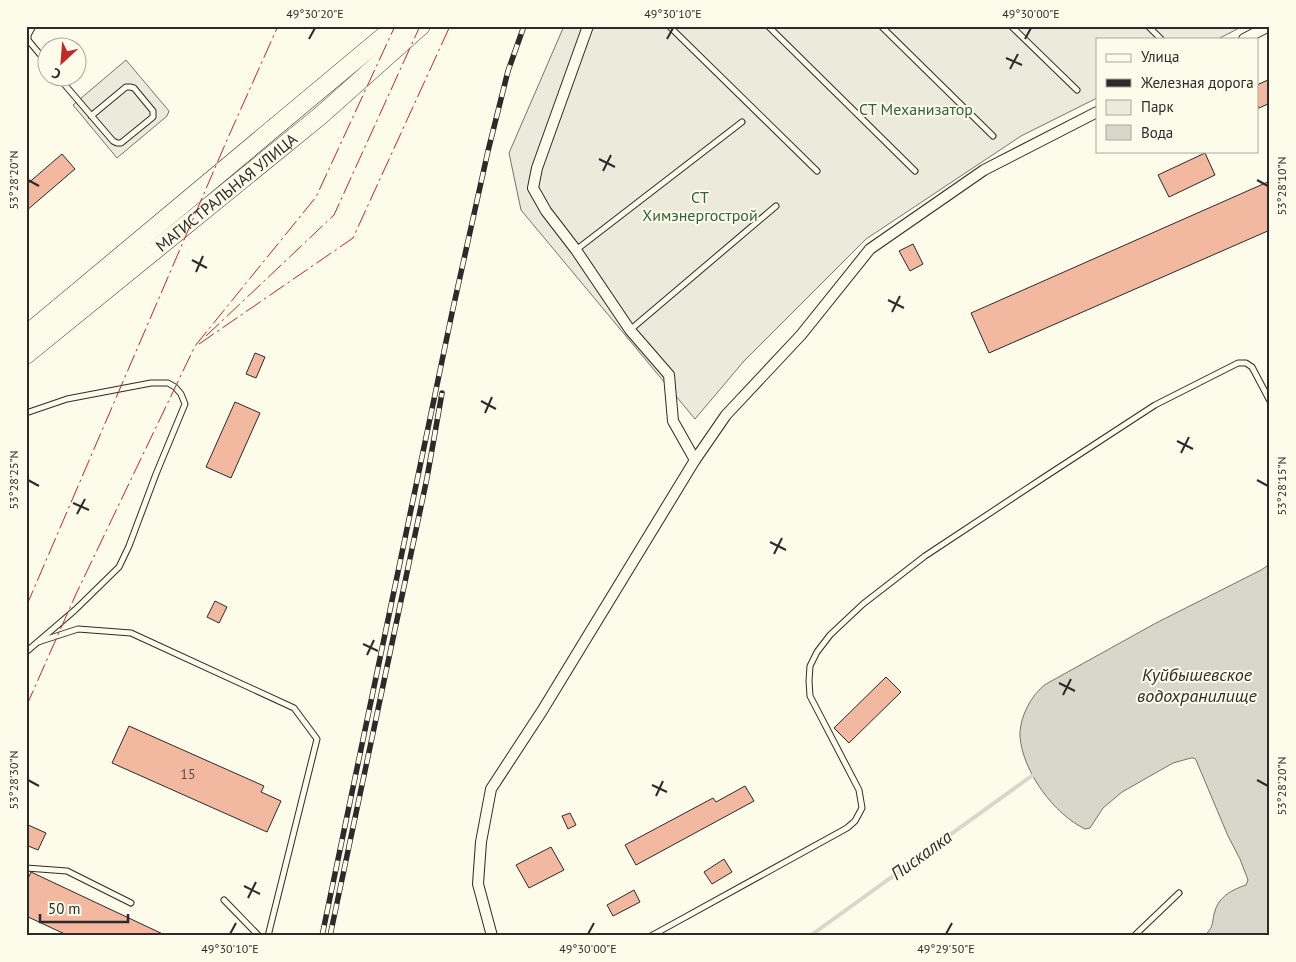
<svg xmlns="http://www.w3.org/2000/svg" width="1296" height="962" viewBox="0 0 1296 962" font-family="'PT Sans',sans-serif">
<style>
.green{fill:#ecebdb;stroke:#74746e}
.parking{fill:#eceadb;stroke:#74746e}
.water{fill:#d8d7c9;stroke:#74746e}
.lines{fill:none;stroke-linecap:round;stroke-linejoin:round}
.stream{stroke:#d8d7c9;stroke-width:4}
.building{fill:#f2b8a0;stroke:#2b2b2b}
.service-casing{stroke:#2b2b2b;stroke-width:7}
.minor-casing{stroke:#2b2b2b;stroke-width:12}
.trunk-casing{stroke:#2b2b2b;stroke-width:19}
.service{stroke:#fdfbea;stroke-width:5}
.minor{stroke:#fdfbea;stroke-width:10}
.trunk{stroke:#fdfbea;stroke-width:18}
.rail-casing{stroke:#2b2b2b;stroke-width:5.5}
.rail{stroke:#fdfbea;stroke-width:4;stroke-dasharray:11;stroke-linecap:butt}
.power{stroke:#c62828;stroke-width:1;stroke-dasharray:18 4 2.5 4;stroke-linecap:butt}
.ticks{fill:none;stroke:#2b2b2b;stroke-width:2}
.labels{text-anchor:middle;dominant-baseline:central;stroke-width:4;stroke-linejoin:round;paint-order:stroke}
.number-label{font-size:14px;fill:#5d4e48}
.park-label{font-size:16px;fill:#34623c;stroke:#fdfbea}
.street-label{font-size:16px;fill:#2b2b2b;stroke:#fdfbea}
.water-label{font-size:18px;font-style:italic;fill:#2b2b2b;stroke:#fdfbea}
.neatline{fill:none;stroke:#2b2b2b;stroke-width:2}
.ticks-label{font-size:12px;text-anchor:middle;fill:#2b2b2b}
</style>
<rect width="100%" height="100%" fill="#fdfbea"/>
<polygon class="green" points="564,26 1243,26 1218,39 1097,39 1097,98 1021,136 866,239 744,361 695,419 521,210 509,153"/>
<polygon class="parking" points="126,60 169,111 167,116 117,158 73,105"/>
<path class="water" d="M1270,561v375h-66c9,-8 8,-11 10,-22 4,-17 17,-24 32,-29l2,-5 -8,-21 -12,-23 -32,-76 -2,-2h-3l-18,5 -51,29 -19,16 -13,20 -5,1c-31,-15 -62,-57 -65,-92 -1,-19 11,-42 26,-53l110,-61 105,-53 6,-4z"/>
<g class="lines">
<polyline class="stream" points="810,936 1033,775"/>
</g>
<g class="building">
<polygon points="1270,79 1270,103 1259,108 1257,105 1257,85"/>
<polygon points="1205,153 1215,175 1169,197 1158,175"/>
<polygon points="62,154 75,169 26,211 26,185"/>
<polygon points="1270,181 1270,230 989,353 971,313"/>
<polygon points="913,244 923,264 910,271 899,251"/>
<polygon points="255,353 265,357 256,378 246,374"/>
<polygon points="235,402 260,413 231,478 206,467"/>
<polygon points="215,601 227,607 219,623 207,617"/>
<polygon points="886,677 901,692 849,743 834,728"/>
<polygon points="129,726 264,786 261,792 281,801 267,832 112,763"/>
<polygon points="745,786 754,801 636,865 625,845 713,798 716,802"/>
<polygon points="570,813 576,825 568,829 562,816"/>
<polygon points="26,824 46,833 38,850 26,845"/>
<polygon points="551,847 564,870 529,888 516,865"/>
<polygon points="724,859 732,872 712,884 704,872"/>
<polygon points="31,872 167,936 69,936 26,916 26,883"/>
<polygon points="634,890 640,902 613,916 607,905"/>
</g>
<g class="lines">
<defs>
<g id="service">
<polyline points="33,26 28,35 28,40 48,64"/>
<polyline points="669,26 817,171"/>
<polyline points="768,26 915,171"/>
<polyline points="881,26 993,136"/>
<polyline points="1011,26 1077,90"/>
<polyline points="1148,26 1161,39"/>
<polyline points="59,78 113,141 117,143 121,143 153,117 153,111 134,88 130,87 126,87 91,116"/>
<polyline points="576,250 742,122"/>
<polyline points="630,330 776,206"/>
<polyline points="26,413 67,399 151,383 168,383 175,387 181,394 185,404 156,474 129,546 119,567 75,610 26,652"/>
<polyline points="38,642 78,629 131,633 294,708 317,739 268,936"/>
<polyline points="26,868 67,871 131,903"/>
<polyline points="224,900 259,936"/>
<polyline points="651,936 847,828 855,821 862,808 859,790 810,696 809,681 810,666 817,652 830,635 863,604 925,556 1043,478 1155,405 1238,363 1246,363 1252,367 1270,401"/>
<polyline points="1134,936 1179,893"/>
</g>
<g id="minor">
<polyline points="588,26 537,168 533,188 546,211 576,250 630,330 669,375 673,421 695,460"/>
<polyline points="1244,39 1269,26"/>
<polyline points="492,936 478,884 481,842 491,789 542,711 695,460 726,415 801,335 870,249 984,170 1097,112"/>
</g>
<g id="trunk">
<polyline points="26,335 396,26"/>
<path id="s1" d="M26,355l294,-239 101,-90"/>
</g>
</defs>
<use href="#service" class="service-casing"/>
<use href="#minor" class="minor-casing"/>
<use href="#trunk" class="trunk-casing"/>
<use href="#service" class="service"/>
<use href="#minor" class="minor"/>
<use href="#trunk" class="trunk"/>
<defs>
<g id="rail">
<polyline points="322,936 452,313 488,151 508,71 524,26"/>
<polyline points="330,936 427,478 442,393"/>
</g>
</defs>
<use href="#rail" class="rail-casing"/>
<use href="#rail" class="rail"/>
<g class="power">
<polyline points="206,336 334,215 420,26"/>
<polyline points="199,344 353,238 450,26"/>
<polyline points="26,607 227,140 278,26"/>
<polyline points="26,707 76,594 195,346 316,197 395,26"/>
</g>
</g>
<path class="ticks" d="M309,39l6,-11M667,39l6,-11M1025,39l6,-11M1006,58l16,7M1010,69l8,-15M599,159l16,8M603,171l8,-16M28,180l11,6M1257,180l11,6M192,260l15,8M196,272l7,-16M888,300l16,8M892,312l8,-16M481,401l15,8M485,413l7,-16M1177,441l16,8M1181,453l8,-16M28,480l11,6M1257,480l11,6M73,503l16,7M77,514l8,-15M770,542l16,8M774,554l8,-16M363,644l15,7M367,655l7,-15M1059,683l16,8M1063,695l8,-16M28,780l11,6M1257,780l11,6M652,785l15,7M656,796l7,-15M244,886l16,8M248,898l8,-16M230,934l6,-11M588,934l6,-11M946,934l6,-11"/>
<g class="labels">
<g class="number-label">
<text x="188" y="774">15</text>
</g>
<g class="park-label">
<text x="916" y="109">СТ Механизатор</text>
<text x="700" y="197">СТ<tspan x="700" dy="18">Химэнергострой</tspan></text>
</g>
<g class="street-label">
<text stroke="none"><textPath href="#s1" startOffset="258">МАГИСТРАЛЬНАЯ УЛИЦА</textPath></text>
</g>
<g class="water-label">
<text x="1197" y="674">Куйбышевское<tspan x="1197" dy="21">водохранилище</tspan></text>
<text transform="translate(921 855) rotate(-36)">Пискалка</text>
</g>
</g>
<rect width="1296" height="962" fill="none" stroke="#fdfbea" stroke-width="55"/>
<rect x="1096" y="38" width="162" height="115" fill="#fdfbea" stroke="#a9a89e"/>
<rect x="1106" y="54" width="25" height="8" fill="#fdfbea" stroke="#a9a89e"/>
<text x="1141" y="62" font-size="15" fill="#2b2b2b">Улица</text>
<rect x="1106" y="79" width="25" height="8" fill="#2b2b2b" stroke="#a9a89e"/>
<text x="1141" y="88" font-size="15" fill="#2b2b2b">Железная дорога</text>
<rect x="1106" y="100" width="25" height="15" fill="#ecebdb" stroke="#a9a89e"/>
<text x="1141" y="112" font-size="15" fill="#2b2b2b">Парк</text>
<rect x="1106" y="125" width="25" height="15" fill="#d8d7c9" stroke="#a9a89e"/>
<text x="1141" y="138" font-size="15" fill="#2b2b2b">Вода</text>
<g transform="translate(62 62) rotate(206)"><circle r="24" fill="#fdfbea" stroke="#a9a89e"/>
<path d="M0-4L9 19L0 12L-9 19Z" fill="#c62828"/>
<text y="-8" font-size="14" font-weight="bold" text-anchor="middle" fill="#2b2b2b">С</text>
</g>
<path d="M40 914v8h88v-8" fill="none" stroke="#2b2b2b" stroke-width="2.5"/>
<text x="48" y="914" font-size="15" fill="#2b2b2b" stroke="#fdfbea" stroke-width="4" paint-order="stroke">50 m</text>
<rect x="28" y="28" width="1240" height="906" class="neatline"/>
<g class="ticks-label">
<text x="315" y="18">49°30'20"E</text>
<text x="673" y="18">49°30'10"E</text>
<text x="1031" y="18">49°30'00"E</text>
<text transform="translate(14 180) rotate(-90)" y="4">53°28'20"N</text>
<text transform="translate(1282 186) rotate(-90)" y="4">53°28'10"N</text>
<text transform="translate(14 480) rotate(-90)" y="4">53°28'25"N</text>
<text transform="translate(1282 486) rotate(-90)" y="4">53°28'15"N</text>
<text transform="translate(14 780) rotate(-90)" y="4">53°28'30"N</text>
<text transform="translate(1282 786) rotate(-90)" y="4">53°28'20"N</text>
<text x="230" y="953">49°30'10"E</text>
<text x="588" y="953">49°30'00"E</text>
<text x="946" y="953">49°29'50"E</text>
</g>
</svg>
